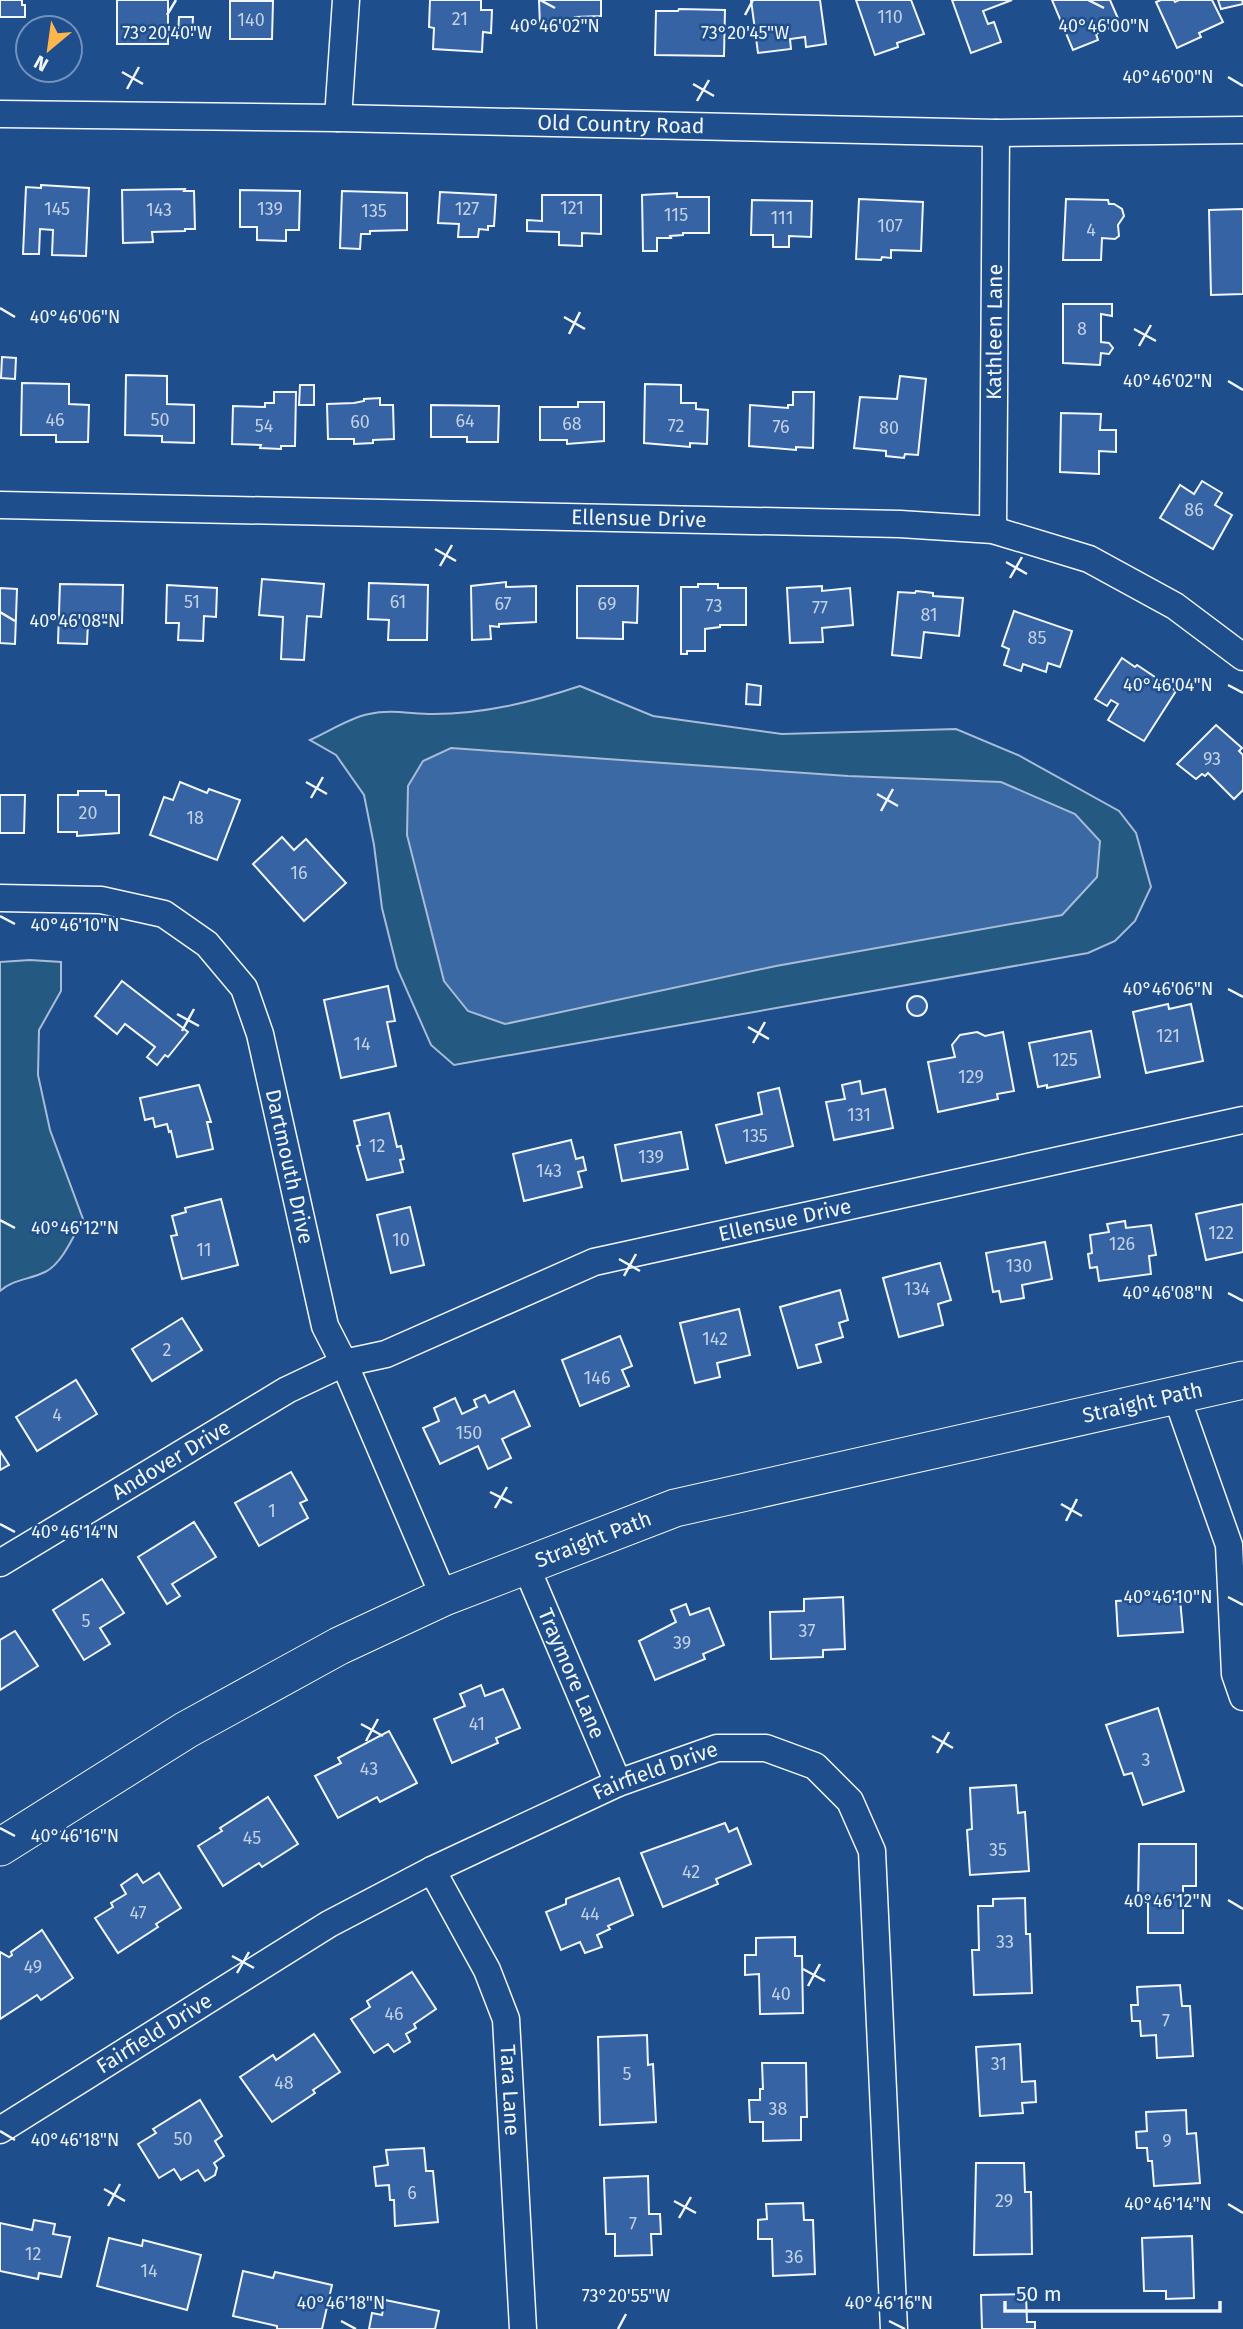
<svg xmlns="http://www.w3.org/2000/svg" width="1243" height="2329" viewBox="0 0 1243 2329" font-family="'Fira Sans',sans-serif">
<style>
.green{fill:#245a82;stroke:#a8bbd7;stroke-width:2}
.water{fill:#3b69a3;stroke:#a8bbd7;stroke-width:2}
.building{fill:#3563a3;stroke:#f2f6ff;stroke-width:2}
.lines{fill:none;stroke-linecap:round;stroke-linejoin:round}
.street-casing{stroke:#f2f6ff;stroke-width:29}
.secondary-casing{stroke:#f2f6ff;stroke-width:39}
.street{stroke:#1f4e8c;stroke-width:26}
.secondary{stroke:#1f4e8c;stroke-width:37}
.ticks{fill:none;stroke:#f2f6ff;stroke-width:2.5}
.labels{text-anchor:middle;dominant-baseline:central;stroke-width:5;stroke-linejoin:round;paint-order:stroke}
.number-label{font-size:18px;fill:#c3d1e8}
.street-label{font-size:21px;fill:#f2f6ff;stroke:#1f4e8c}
.ticks-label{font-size:18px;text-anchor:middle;fill:#f2f6ff;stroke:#1f4e8c;stroke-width:5;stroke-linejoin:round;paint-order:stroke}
</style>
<rect width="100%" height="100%" fill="#1f4e8c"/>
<g class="green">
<path d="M580,686l73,30 129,18 174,-5 62,26 101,56 17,22 15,54 -16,34 -20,20 -27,12 -634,112 -23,-20 -34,-77 -15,-60 -8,-63 -10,-50 -28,-40 -26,-15c18,-8 41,-23 59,-26 21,-5 43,0 64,0 51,0 99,-12 147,-28z"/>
<path d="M30,960l31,2v29l-22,39 -1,45 12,55 33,89c-9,16 -21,45 -38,53 -16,8 -32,7 -45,19v-329z"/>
</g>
<polygon class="water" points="451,748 848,776 1001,782 1075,814 1100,841 1097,877 1062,915 776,966 505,1024 468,1011 444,981 407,835 408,786 423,761"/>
<g class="building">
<polygon points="0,0 22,0 22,5 25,5 25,17 0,17"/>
<rect x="117" y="0" width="51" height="44"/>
<polygon points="430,0 481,0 481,10 492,10 491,33 483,32 482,52 433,49 434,28 429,27"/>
<polygon points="539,0 601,0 601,16 575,17 576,26 540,26"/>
<polygon points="751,0 820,0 826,44 806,47 805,37 790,39 791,49 758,53"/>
<polygon points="856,0 911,0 924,34 897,43 898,47 875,55"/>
<polygon points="952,0 1012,0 983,11 988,24 994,22 1001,42 971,53"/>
<polygon points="1052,0 1110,0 1120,23 1096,34 1098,40 1073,50"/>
<polygon points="1161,0 1174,0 1175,2 1179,0 1212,0 1223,22 1199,33 1201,37 1177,48 1156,2"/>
<polygon points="1218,0 1242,0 1243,4 1221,9"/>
<polygon points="230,1 273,1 272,39 230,39"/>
<polygon points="679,9 725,10 724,56 655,55 656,11 678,11"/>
<polygon points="179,17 193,17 192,35 178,35"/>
<polygon points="41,185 89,188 86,256 52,255 53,230 40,229 39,254 23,254 26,187 41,188"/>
<polygon points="185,189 184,191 194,191 195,229 185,229 185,231 152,232 153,242 123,243 122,190"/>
<polygon points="240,190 300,191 299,230 286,230 286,241 257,240 257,227 240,227"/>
<polygon points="342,191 407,193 407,230 370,231 370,234 361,234 360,249 340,248"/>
<polygon points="440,192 496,195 494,226 488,226 488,230 479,229 478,237 458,237 459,224 438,223"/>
<polygon points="677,193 677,197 709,197 709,233 683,233 683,235 670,236 671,238 657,238 657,251 643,251 642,195"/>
<polygon points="542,195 601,195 601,234 582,233 582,246 559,245 559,232 527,231 527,220 542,221"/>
<polygon points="859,199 923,202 921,251 891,250 891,258 882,257 881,260 856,259"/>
<polygon points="1066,199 1108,200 1109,204 1114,204 1122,209 1124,216 1118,225 1119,236 1115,239 1102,238 1101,260 1063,260"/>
<polygon points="752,200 812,201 811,237 789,236 789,247 773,247 773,235 751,235"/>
<polygon points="1243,209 1243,294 1211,295 1209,210"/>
<polygon points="1063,304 1112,304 1112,316 1101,314 1101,342 1109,343 1113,348 1109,354 1101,353 1100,365 1063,363"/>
<polygon points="2,357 16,358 15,379 1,378"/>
<polygon points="126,375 167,376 167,404 194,405 194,443 162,442 162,436 125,435"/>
<polygon points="900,376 926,379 918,455 905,454 904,458 886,456 886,451 854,448 860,397 897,399"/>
<polygon points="22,383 69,384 69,404 89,405 88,442 56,442 56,435 21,435"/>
<polygon points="645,384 681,385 681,403 696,403 696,409 708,410 707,444 690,443 690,447 644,443"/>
<polygon points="300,385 314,385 314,405 299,405"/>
<polygon points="274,392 296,392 295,446 281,446 281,449 260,448 261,445 232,444 233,406 265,407 265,403 274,403"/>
<polygon points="793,392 814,392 813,448 796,447 796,450 749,446 750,405 788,408 788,405 793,405"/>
<polygon points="380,398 380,405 393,405 394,439 373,440 373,443 354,444 354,439 328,439 327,404 354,403 364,401 364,399"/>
<polygon points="578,402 604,402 604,441 567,444 567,440 540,440 540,407 578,407"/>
<polygon points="431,405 499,406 498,442 467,442 467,437 431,437"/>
<polygon points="1061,413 1101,414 1100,430 1116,430 1116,452 1099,451 1099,474 1060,472"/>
<polygon points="1202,481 1222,493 1215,505 1232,515 1213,549 1160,518 1180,485 1194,494"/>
<polygon points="262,579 324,584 321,617 307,616 304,660 281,659 283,617 259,615"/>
<polygon points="506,582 506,587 536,586 536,622 499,624 499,627 490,626 491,639 472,640 471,586"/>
<polygon points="369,583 428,585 427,640 388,640 389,620 368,619"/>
<polygon points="60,584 123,585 122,623 88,622 87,644 58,643"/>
<polygon points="698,584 718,584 718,588 746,588 746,625 720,625 720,627 705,629 705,651 687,651 687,654 681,654 681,587 698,587"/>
<polygon points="167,585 217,588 216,617 204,616 203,641 178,640 179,623 166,623"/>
<polygon points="577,586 638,586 637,623 623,622 623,639 577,638"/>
<polygon points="822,586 822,591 850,588 853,625 822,628 823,642 790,643 787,588"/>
<polygon points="0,588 17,589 15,644 0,643"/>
<polygon points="916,591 933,593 933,596 963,598 959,636 924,632 921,658 892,655 898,592 915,593"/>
<polygon points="1014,611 1072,631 1060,667 1048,663 1046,672 1023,664 1021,671 1004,665 1009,649 1002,646"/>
<polygon points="1122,658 1135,667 1137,665 1176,691 1144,741 1108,720 1118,704 1111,700 1107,706 1095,699"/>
<polygon points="747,684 761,686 760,705 746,704"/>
<polygon points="1216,725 1242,748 1239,751 1243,755 1243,790 1234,799 1208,773 1205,776 1202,774 1196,779 1177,764"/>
<polygon points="180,782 207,793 209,789 240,800 217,860 150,835 164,797 173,800"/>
<polygon points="78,791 106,791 106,795 119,795 119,833 77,836 77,832 58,832 58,795 78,795"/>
<polygon points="0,795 25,795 24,833 0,833"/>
<polygon points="282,837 294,850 306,839 346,883 304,921 253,864"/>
<polygon points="122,981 188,1032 168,1057 165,1055 157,1065 147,1057 155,1047 125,1024 117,1034 95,1016"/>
<polygon points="388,986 395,1021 387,1022 396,1066 341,1078 324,1000"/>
<circle cx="917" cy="1006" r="10"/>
<polygon points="1168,1004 1169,1009 1191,1004 1203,1061 1146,1073 1133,1012"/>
<polygon points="1091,1031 1100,1077 1047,1088 1047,1085 1038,1087 1029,1043"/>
<polygon points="977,1032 985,1036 1003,1032 1014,1091 997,1094 998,1099 938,1112 928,1062 955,1057 952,1045 960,1035"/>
<polygon points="860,1081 862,1094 885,1089 893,1128 834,1140 826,1102 845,1099 842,1085"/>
<polygon points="199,1085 211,1122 207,1122 213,1149 177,1157 171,1131 169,1132 167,1124 155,1127 153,1118 145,1120 140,1098"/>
<polygon points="779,1088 793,1146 726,1163 716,1125 762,1114 758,1093"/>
<polygon points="389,1113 397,1147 401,1146 404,1159 400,1160 403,1172 367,1180 357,1146 360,1145 354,1121"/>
<polygon points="681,1132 688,1169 622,1181 615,1145"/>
<polygon points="571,1140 576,1159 583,1157 586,1170 578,1172 582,1187 524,1201 513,1154"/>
<polygon points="221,1199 238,1265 182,1279 171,1236 177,1235 172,1216 186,1212 185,1208"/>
<polygon points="1243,1204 1243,1252 1206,1260 1196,1214"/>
<polygon points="410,1207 424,1265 391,1273 377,1215"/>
<polygon points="1125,1221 1126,1228 1151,1225 1156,1255 1149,1256 1151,1274 1099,1281 1097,1267 1090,1268 1088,1254 1092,1253 1090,1235 1109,1232 1107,1224"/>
<polygon points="1045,1242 1052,1279 1022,1285 1024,1298 1001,1302 999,1291 993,1292 986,1253"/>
<polygon points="940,1263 951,1300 938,1304 943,1325 899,1337 883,1278"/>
<polygon points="840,1290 848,1320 839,1323 843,1337 816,1345 821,1362 798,1368 780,1307"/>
<polygon points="739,1309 750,1355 717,1363 720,1377 695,1383 680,1323"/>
<polygon points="182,1318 202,1350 152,1381 132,1349"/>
<polygon points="620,1336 632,1366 622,1370 629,1386 580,1406 562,1360"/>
<polygon points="76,1380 97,1414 37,1451 16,1417"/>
<polygon points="514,1391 530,1426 502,1439 511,1458 488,1469 478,1446 440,1464 423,1428 439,1421 434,1408 455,1398 462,1414 477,1407 474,1400 485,1395 489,1403"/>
<polygon points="0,1451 9,1465 0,1470"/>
<polygon points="291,1472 307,1500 300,1503 308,1518 259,1546 235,1503"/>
<polygon points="194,1522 216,1557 172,1584 180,1596 167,1604 138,1557"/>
<polygon points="102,1579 124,1613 100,1628 110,1644 84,1660 53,1610"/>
<polygon points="1156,1592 1157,1600 1180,1599 1183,1632 1118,1636 1116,1601 1135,1600 1135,1593"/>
<polygon points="843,1597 845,1649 823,1650 823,1657 771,1659 770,1612 804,1611 804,1599"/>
<polygon points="686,1604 690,1615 709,1608 724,1645 703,1654 705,1659 655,1680 639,1641 676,1622 671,1610"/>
<polygon points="15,1631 38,1666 0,1690 0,1640"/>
<polygon points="481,1685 485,1696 503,1689 520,1728 496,1738 498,1743 452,1763 434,1719 465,1706 460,1694"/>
<polygon points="1158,1708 1184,1791 1143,1805 1132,1773 1124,1775 1106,1725"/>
<polygon points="389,1731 417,1783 380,1802 377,1797 338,1818 315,1776 341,1763 338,1758"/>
<polygon points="1016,1785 1018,1813 1025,1812 1029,1871 970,1875 967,1830 972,1829 970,1788"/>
<polygon points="268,1797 298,1844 262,1867 259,1863 223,1886 198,1846 222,1831 220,1828"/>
<polygon points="725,1823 729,1832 737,1828 751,1864 716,1879 718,1884 663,1907 641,1853"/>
<polygon points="1139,1844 1196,1844 1196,1886 1183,1886 1183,1933 1148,1933 1148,1902 1138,1902"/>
<polygon points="159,1873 181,1908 156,1924 158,1927 118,1953 95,1918 113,1907 111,1903 126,1894 121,1885 137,1874 143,1883"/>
<polygon points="619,1878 633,1915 608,1926 610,1929 597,1935 602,1947 585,1953 580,1942 561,1950 546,1912 566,1904 566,1899"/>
<polygon points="1025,1898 1026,1934 1030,1934 1032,1993 974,1995 972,1950 979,1950 978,1906 993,1906 993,1899"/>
<polygon points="42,1930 73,1978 41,2000 37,1995 0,2019 0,1952 9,1957 12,1955 11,1952"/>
<polygon points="795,1937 795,1956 802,1956 803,2013 760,2014 759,1974 745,1975 745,1955 756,1955 756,1938"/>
<polygon points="412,1972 436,2009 414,2024 416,2028 406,2034 410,2042 394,2052 388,2044 374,2053 351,2019 370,2007 367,2001"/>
<polygon points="1180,1985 1182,2006 1190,2006 1193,2056 1157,2058 1156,2035 1141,2036 1140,2021 1132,2021 1131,2005 1138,2005 1137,1987"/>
<polygon points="314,2034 340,2072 313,2090 315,2093 272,2122 240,2077 273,2055 276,2060"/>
<polygon points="647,2035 648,2065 653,2064 656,2122 600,2125 598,2037"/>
<polygon points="1020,2044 1022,2082 1035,2081 1036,2102 1022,2103 1023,2113 980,2116 976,2047"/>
<polygon points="762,2063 806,2063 807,2117 801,2117 801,2140 763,2141 763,2122 750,2122 749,2100 760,2100 760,2089 763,2089"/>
<polygon points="200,2100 222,2136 215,2141 224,2156 214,2163 217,2168 215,2175 205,2181 198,2170 181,2180 174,2169 159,2178 138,2144 156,2133 153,2129"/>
<polygon points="1186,2110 1187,2134 1196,2133 1200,2183 1154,2186 1152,2161 1148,2161 1147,2148 1137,2148 1136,2132 1147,2131 1146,2112"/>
<polygon points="424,2148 426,2171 433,2171 438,2222 395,2226 394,2200 390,2200 389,2185 376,2186 374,2167 388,2165 386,2150"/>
<polygon points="976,2163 1024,2163 1025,2192 1031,2192 1032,2254 974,2255"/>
<polygon points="648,2176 649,2214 660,2214 661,2234 651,2234 652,2255 615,2256 615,2234 606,2234 604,2178"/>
<polygon points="803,2203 804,2220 813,2220 815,2274 773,2276 772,2239 758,2239 758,2220 767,2219 766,2204"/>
<polygon points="34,2220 55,2224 53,2234 70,2237 61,2277 39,2273 38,2279 0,2271 0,2223 32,2230"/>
<polygon points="1192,2236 1194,2298 1166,2299 1166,2291 1144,2291 1142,2238"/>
<polygon points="109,2238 142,2246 143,2240 201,2255 187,2310 97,2286"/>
<polygon points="243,2271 273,2278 275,2272 332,2285 322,2329 277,2329 277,2326 233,2316"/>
<polygon points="1026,2294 1027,2322 1035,2322 1035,2329 982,2329 981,2295"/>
<polygon points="385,2300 439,2311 435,2329 369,2329 372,2313 382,2315"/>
</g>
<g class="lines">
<defs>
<g id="street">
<path id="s1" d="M0,114l338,4 658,15 247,-3"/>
<polyline points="338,118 346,0"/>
<path id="s2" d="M0,505l900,19 93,6 96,29 86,47 68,51"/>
<path id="s3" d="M993,530l3,-397"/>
<path id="s4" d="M0,898l101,2 63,14 43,30 37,44 16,46 65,292 19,37 100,234"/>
<polyline points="1176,1395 1229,1545 1235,1674 1243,1697"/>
<path id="s5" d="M0,1563l287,-173 57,-27 42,-9 208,-92 649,-142"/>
<path id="s6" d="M525,1564l93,219"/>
<path id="s7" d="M432,1870l55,100 19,49 17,310"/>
<path id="s8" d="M0,2130l329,-206 103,-54 186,-87 99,-35h49l49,18 35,35 22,50 22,478"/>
</g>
<g id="secondary">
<path id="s9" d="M0,1847l186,-117 153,-84 105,-49 231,-89 568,-128"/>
</g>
</defs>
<use href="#street" class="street-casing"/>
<use href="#secondary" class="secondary-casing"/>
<use href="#street" class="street"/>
<use href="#secondary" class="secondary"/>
</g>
<path class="ticks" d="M540,0l15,8M1088,0l16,8M167,15l9,-15M745,15l8,-15M122,72l21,12M1228,77l15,9M693,84l21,12M127,89l12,-22M697,101l12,-21M0,308l15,9M564,317l21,12M1134,329l22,12M569,334l11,-22M1139,346l12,-21M1228,381l15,9M435,549l21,12M1006,562l21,12M440,566l12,-21M1010,578l12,-21M0,612l15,9M1228,685l15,8M306,782l21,12M877,794l21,12M311,798l12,-21M881,811l12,-22M0,916l15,8M1228,989l15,8M177,1014l22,12M748,1027l21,12M182,1031l12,-22M753,1043l12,-21M0,1220l15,8M619,1259l21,12M624,1276l12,-22M1228,1293l15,8M490,1492l22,11M1061,1504l21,12M495,1508l12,-21M1066,1521l11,-22M0,1524l15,8M1228,1597l15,8M361,1724l22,12M932,1736l21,12M366,1741l12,-22M937,1753l12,-21M0,1828l15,8M1228,1900l15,9M232,1956l22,12M803,1969l22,12M237,1973l12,-21M808,1986l12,-22M0,2131l15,9M104,2189l21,12M674,2201l22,12M1228,2204l15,9M108,2206l12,-22M679,2218l12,-21M341,2321l15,8M889,2321l16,8M618,2329l8,-15"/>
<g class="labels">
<g class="number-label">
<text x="890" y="17">110</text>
<text x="460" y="19">21</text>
<text x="251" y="20">140</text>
<text x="572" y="208">121</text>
<text x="57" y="209">145</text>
<text x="270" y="209">139</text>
<text x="467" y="209">127</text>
<text x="159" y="210">143</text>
<text x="374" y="211">135</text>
<text x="676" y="215">115</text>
<text x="782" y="218">111</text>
<text x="890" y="226">107</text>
<text x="1091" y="230">4</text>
<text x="1082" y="329">8</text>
<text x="55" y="420">46</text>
<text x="160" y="420">50</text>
<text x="465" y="421">64</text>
<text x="360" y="422">60</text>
<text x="572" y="424">68</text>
<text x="264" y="426">54</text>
<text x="676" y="426">72</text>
<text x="781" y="427">76</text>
<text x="889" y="428">80</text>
<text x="1194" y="510">86</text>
<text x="192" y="602">51</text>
<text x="398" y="602">61</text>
<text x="503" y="604">67</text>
<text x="607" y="604">69</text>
<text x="714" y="606">73</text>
<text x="820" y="608">77</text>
<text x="929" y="615">81</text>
<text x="1037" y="638">85</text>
<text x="1212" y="759">93</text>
<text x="88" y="813">20</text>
<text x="195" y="818">18</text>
<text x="299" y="873">16</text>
<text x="1168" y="1036">121</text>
<text x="362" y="1044">14</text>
<text x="1065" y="1060">125</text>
<text x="971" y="1077">129</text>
<text x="859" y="1115">131</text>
<text x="755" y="1136">135</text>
<text x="377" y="1146">12</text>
<text x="651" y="1157">139</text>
<text x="549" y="1171">143</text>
<text x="1221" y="1233">122</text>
<text x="401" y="1240">10</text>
<text x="1122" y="1244">126</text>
<text x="204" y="1250">11</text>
<text x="1019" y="1266">130</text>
<text x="917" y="1289">134</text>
<text x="715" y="1339">142</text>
<text x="167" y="1350">2</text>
<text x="597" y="1378">146</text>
<text x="57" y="1415">4</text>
<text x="469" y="1433">150</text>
<text x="272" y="1511">1</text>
<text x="86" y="1621">5</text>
<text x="807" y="1631">37</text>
<text x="682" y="1643">39</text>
<text x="477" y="1724">41</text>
<text x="1146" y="1760">3</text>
<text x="369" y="1769">43</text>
<text x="252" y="1838">45</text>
<text x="998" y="1850">35</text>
<text x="691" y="1872">42</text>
<text x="138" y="1913">47</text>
<text x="590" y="1914">44</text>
<text x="1005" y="1942">33</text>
<text x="33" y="1967">49</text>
<text x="781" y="1994">40</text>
<text x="394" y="2014">46</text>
<text x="1166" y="2021">7</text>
<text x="999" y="2064">31</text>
<text x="627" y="2074">5</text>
<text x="284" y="2083">48</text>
<text x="778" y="2109">38</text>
<text x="183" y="2139">50</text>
<text x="1167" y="2141">9</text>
<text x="412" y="2193">6</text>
<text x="1004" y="2201">29</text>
<text x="633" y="2224">7</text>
<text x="33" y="2254">12</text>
<text x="794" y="2257">36</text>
<text x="149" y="2271">14</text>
</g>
<g class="street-label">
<text stroke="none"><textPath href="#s1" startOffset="621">Old Country Road</textPath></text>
<text stroke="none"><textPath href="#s3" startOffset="198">Kathleen Lane</textPath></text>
<text stroke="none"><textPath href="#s2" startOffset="639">Ellensue Drive</textPath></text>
<text stroke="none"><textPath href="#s4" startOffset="460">Dartmouth Drive</textPath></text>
<text stroke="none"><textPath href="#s5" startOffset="864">Ellensue Drive</textPath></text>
<text stroke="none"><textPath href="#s9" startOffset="1237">Straight Path</textPath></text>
<text stroke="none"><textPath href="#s5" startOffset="200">Andover Drive</textPath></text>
<text stroke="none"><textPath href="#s9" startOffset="670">Straight Path</textPath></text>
<text stroke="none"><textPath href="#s6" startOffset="119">Traymore Lane</textPath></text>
<text stroke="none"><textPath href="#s8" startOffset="749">Fairfield Drive</textPath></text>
<text stroke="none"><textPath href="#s8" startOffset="182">Fairfield Drive</textPath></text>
<text stroke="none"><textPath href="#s7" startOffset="238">Tara Lane</textPath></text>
</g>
</g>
<g class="ticks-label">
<text x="1104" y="32">40°46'00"N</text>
<text x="555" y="32">40°46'02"N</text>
<text x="167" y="39">73°20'40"W</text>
<text x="745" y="39">73°20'45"W</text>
<text x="1168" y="83">40°46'00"N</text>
<text x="75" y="323">40°46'06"N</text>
<text x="1168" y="387">40°46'02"N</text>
<text x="75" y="627">40°46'08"N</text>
<text x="1168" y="691">40°46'04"N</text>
<text x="75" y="931">40°46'10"N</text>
<text x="1168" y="995">40°46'06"N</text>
<text x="75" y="1234">40°46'12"N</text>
<text x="1168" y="1299">40°46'08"N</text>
<text x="75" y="1538">40°46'14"N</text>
<text x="1168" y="1603">40°46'10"N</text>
<text x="75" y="1842">40°46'16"N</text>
<text x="1168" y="1907">40°46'12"N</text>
<text x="75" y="2146">40°46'18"N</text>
<text x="1168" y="2210">40°46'14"N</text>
<text x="626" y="2302">73°20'55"W</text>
<text x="341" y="2309">40°46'18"N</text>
<text x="889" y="2309">40°46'16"N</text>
</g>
<g transform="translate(49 49) rotate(209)"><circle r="33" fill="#1f4e8c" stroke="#7391ba" stroke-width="2"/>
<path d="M0-5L12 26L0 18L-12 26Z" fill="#ffb74d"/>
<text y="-10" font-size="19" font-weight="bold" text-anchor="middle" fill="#f2f6ff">N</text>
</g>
<path d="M1005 2301v10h215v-10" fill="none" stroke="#f2f6ff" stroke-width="3.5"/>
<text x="1016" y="2301" font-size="21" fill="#f2f6ff" stroke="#1f4e8c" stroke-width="5" paint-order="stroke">50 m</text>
</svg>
